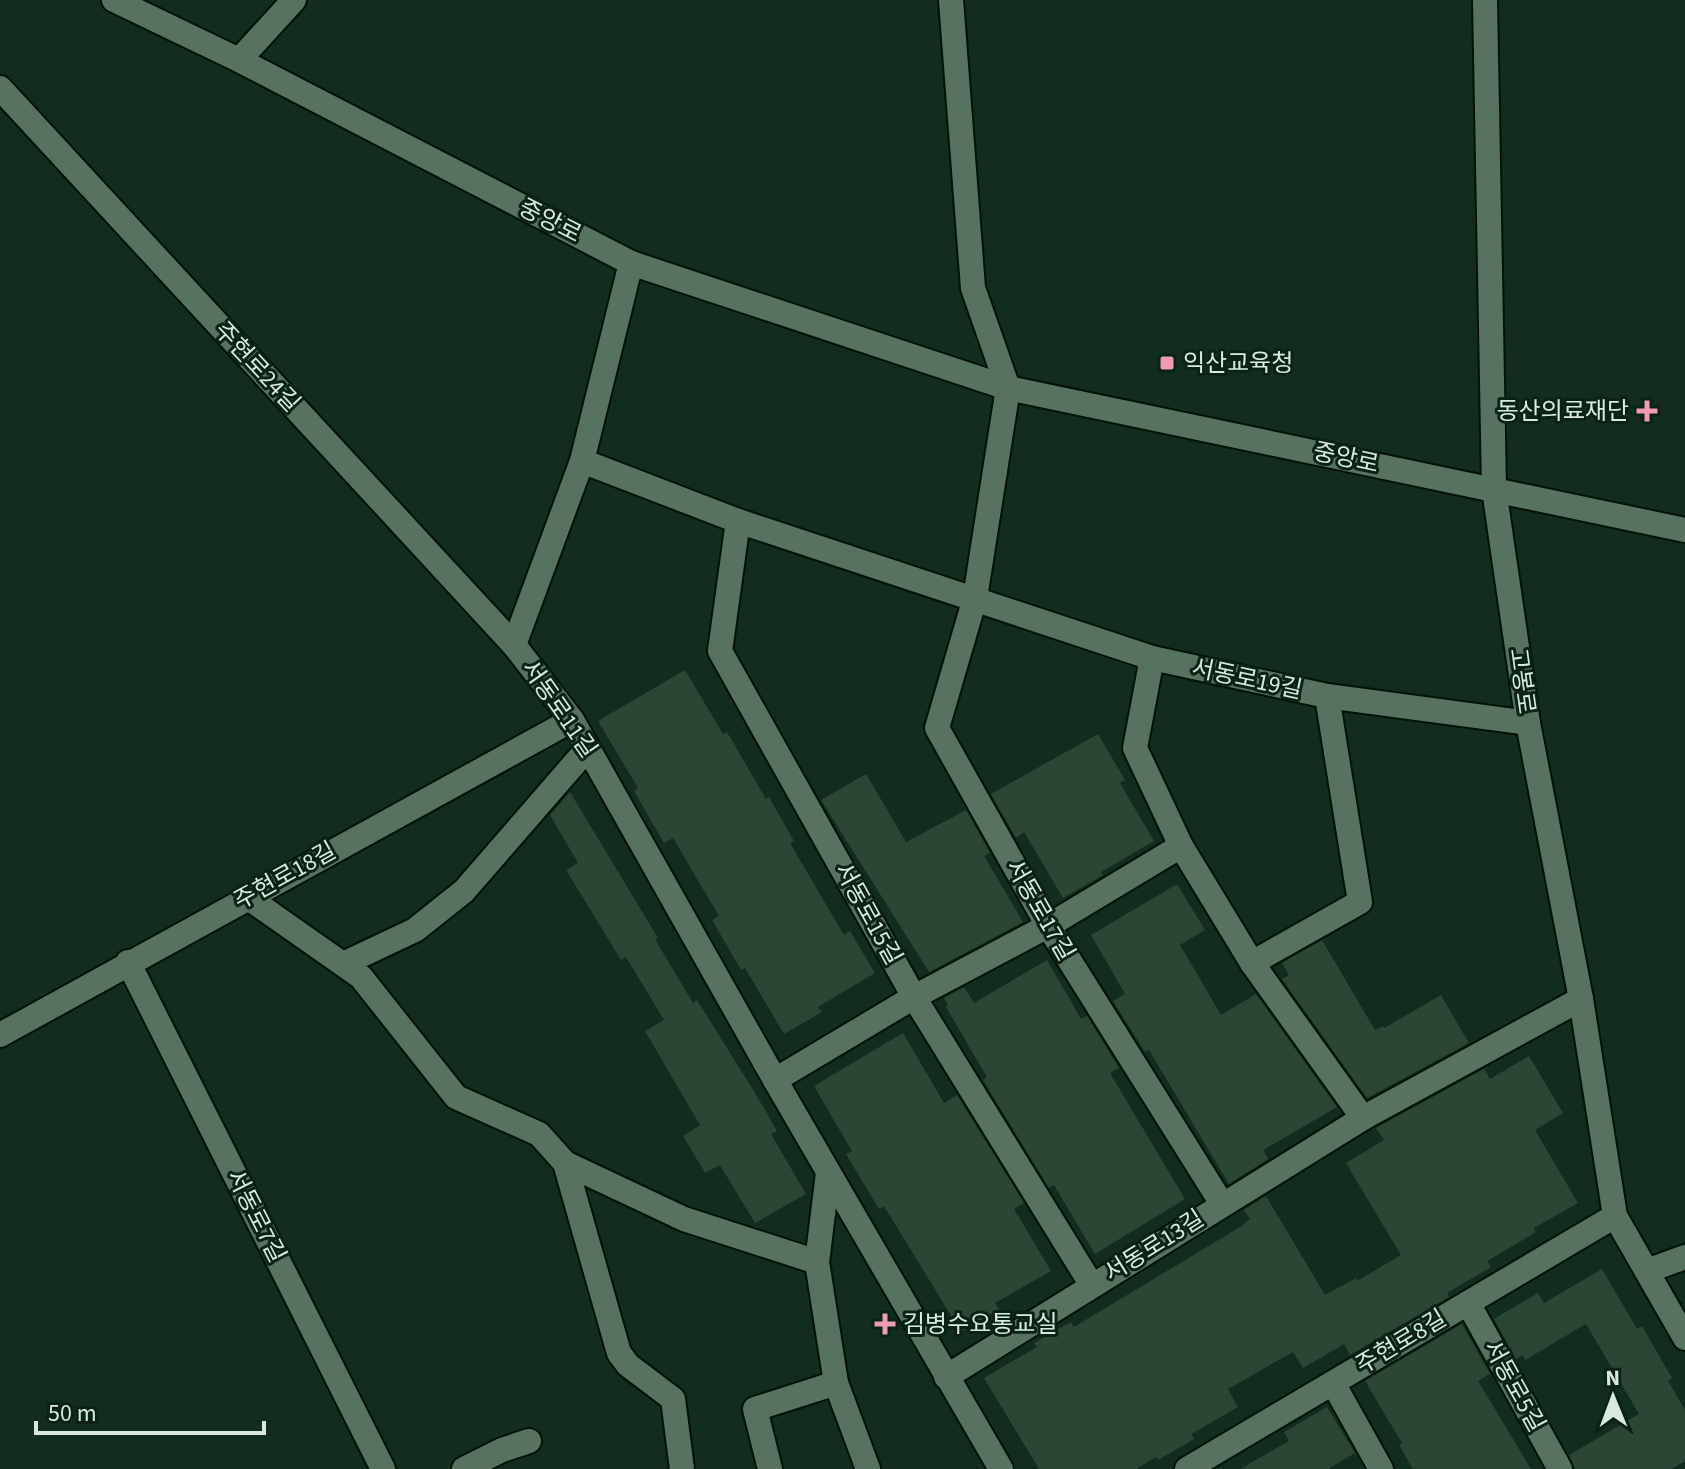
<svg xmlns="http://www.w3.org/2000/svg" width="1685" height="1469" viewBox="0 0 1685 1469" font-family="'Source Sans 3','Noto Sans KR',sans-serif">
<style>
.building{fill:#2a4635}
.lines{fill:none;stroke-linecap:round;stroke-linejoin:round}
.street-casing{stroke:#001507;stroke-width:28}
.secondary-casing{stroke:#001507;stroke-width:28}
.street{stroke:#557360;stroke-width:24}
.secondary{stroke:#557360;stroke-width:24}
.poi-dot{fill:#f09ab6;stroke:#072414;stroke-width:3}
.labels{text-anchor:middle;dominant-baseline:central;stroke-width:6;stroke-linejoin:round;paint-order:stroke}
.street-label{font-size:24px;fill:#d9e9de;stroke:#072414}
.poi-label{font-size:24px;fill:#d9e9de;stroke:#072414;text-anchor:start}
</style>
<rect width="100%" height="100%" fill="#122d1d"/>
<g class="building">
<polygon points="685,670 723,734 727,732 766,799 769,797 794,841 790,843 844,935 850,931 875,973 818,1007 822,1012 784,1034 745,968 741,970 712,920 719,916 673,838 664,843 634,791 638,788 598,721"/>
<polygon points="1098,734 1125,780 1120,783 1154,841 1101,872 1103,875 1063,898 1024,832 1016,838 991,794"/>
<polygon points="866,774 906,842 966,810 990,853 984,856 1023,922 929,972 821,800"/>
<polygon points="570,792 658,938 655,939 693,1003 697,1000 755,1093 777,1131 771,1134 806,1194 755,1223 720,1165 705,1173 683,1136 700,1125 645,1031 664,1020 626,957 621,960 566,870 578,863 550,815"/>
<polygon points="1177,884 1205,930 1180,945 1221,1015 1256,994 1337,1107 1263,1150 1268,1159 1229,1184 1149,1050 1145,1052 1113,1001 1125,994 1091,935"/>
<polygon points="1322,940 1375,1030 1383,1026 1384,1028 1441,995 1469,1043 1367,1098 1282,979 1289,975 1282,963"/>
<polygon points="1047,960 1081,1019 1087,1016 1119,1068 1110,1073 1185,1199 1095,1254 1054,1185 1049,1188 983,1080 987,1077 946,1007 948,1005 944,998 964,987 974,1003"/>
<polygon points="903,1033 944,1103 957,1095 1024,1203 1014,1209 1051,1271 995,1303 999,1309 961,1332 884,1206 879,1209 846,1154 852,1151 814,1086"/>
<polygon points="1529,1056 1563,1113 1535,1130 1578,1203 1534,1228 1536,1232 1487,1261 1491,1267 1447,1293 1449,1297 1350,1355 1344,1344 1303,1368 1293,1352 1228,1389 1238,1407 1191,1434 1194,1439 1158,1460 1156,1457 1136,1469 1039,1469 984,1378 1037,1347 1034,1343 1071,1322 1074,1327 1240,1227 1250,1219 1244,1210 1266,1196 1325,1295 1356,1278 1357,1281 1401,1255 1346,1163 1384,1140 1376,1128 1484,1069 1490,1079"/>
<polygon points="1602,1269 1637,1329 1642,1326 1672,1378 1668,1381 1685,1410 1685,1461 1671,1469 1575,1469 1569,1455 1639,1414 1586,1324 1525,1360 1523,1355 1516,1359 1494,1319 1538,1293 1544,1303"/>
<polygon points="1462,1324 1490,1374 1478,1381 1531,1469 1413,1469 1399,1445 1402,1443 1365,1381"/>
<polygon points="1327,1407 1355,1453 1328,1469 1240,1469 1289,1441 1284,1432"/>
</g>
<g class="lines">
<defs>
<g id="street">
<polyline points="951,0 973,288 1008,388 975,598 937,728 1048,926 1222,1204"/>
<polyline points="239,60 294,0"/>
<polyline points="0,88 514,645"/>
<polyline points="631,263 582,461 514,645 572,720 775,1080 1001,1469"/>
<polyline points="582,461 738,521 1152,658 1327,696 1528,723"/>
<polyline points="1494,489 1528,723 1581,999 1615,1216 1685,1338"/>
<polyline points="738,521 720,651 914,997 1091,1284"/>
<polyline points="1152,658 1135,748 1181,846 1252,963 1363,1118"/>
<polyline points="247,897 361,977 456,1097 539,1134 565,1163 684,1219 817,1262"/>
<polyline points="128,962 383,1469"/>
<polyline points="1252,963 1360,902 1327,696"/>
<polyline points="343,964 415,930 464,891 588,748"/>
<polyline points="0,1035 572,720"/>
<polyline points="775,1080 914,997 1048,926 1181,846"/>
<polyline points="565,1163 619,1353 628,1365 673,1399 682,1469"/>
<polyline points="828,1173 817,1262 836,1383 868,1469"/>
<polyline points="1647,1271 1685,1257"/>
<polyline points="1468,1303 1560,1469"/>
<polyline points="946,1377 1363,1118 1581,999"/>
<polyline points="1333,1383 1381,1469"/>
<polyline points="464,1469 502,1450 529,1441"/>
<polyline points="770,1469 755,1409 836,1383"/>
<polyline points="1187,1469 1615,1216"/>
</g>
<g id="secondary">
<polyline points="114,0 239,60 631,263 1008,388 1685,530"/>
<polyline points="1485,0 1494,489"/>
</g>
</defs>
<use href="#street" class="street-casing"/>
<use href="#secondary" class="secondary-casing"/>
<use href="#street" class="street"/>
<use href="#secondary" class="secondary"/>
</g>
<g class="poi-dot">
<rect x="1159" y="355" width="16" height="16" rx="4"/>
<path d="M1643 399h8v8h8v8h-8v8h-8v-8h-8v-8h8z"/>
<path d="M881 1312h8v8h8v8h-8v8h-8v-8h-8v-8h8z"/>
</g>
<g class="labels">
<g class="street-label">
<text transform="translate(550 221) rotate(27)">중앙로</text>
<text transform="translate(257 367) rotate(47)">주현로24길</text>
<text transform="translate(1346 458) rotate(12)">중앙로</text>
<text transform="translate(1247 679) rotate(12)">서동로19길</text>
<text transform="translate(1522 681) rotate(82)">고봉로</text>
<text transform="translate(559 709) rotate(55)">서동로11길</text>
<text transform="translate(285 876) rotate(-29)">주현로18길</text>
<text transform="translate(1040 910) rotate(60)">서동로17길</text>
<text transform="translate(868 914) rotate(61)">서동로15길</text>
<text transform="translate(256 1216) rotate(63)">서동로7길</text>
<text transform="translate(1154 1246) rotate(-32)">서동로13길</text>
<text transform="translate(1401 1342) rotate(-31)">주현로8길</text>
<text transform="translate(1514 1386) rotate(61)">서동로5길</text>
</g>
<g class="poi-label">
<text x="1183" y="363">익산교육청</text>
<text x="1629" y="411" text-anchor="end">동산의료재단</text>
<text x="903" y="1324">김병수요통교실</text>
</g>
</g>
<g transform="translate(1613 1397) rotate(359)" stroke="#072414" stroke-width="6" paint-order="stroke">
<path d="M0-6L14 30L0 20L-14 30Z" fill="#d9e9de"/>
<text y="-12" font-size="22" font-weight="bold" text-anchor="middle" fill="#d9e9de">N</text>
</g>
<path d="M36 1421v12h228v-12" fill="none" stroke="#d9e9de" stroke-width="4"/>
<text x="48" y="1421" font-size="24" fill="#d9e9de" stroke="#072414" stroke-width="6" paint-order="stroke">50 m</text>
</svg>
